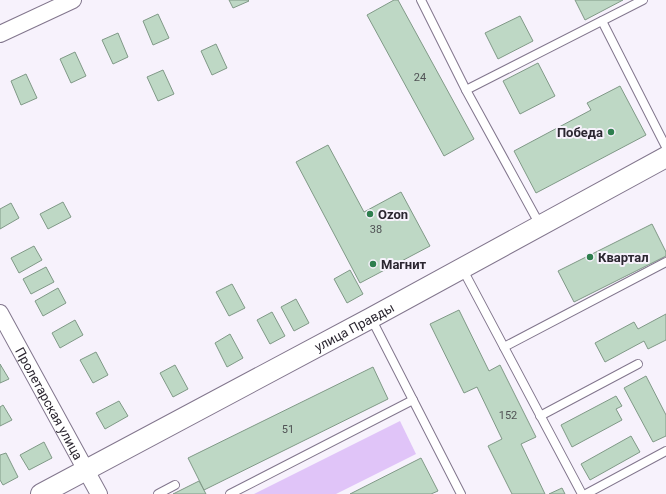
<svg xmlns="http://www.w3.org/2000/svg" width="666" height="494" viewBox="0 0 666 494" font-family="Roboto,sans-serif">
<style>
.green{fill:#e0c4f8}
.building{fill:#bed8c5;stroke:#809987}
.lines{fill:none;stroke-linecap:round;stroke-linejoin:round}
.service-casing{stroke:#82768d;stroke-width:10}
.minor-casing{stroke:#82768d;stroke-width:18}
.tertiary-casing{stroke:#82768d;stroke-width:22}
.service{stroke:#fff;stroke-width:8}
.minor{stroke:#fff;stroke-width:16}
.tertiary{stroke:#fff;stroke-width:20}
.poi-dot{fill:#2e7e4e;stroke:#f7f2fc;stroke-width:1.5}
.labels{text-anchor:middle;dominant-baseline:central;stroke-width:4;stroke-linejoin:round;paint-order:stroke}
.number-label{font-size:11px;fill:#505255}
.poi-label{font-size:13px;font-weight:bold;fill:#2b2630;stroke:#f7f2fc;text-anchor:start}
.street-label{font-size:13px;fill:#2b2630;stroke:#f7f2fc}
</style>
<rect width="100%" height="100%" fill="#f7f2fc"/>
<polygon class="green" points="400,421 416,454 336,494 254,494"/>
<g class="building">
<polygon points="229,0 248,0 249,1 233,8"/>
<polygon points="394,0 398,0 474,139 444,156 367,15"/>
<polygon points="575,0 623,0 585,20"/>
<polygon points="158,14 169,38 153,45 143,21"/>
<polygon points="520,16 533,41 498,59 485,33"/>
<polygon points="118,33 128,57 113,64 102,40"/>
<polygon points="216,44 227,68 212,75 201,51"/>
<polygon points="75,52 86,76 71,83 60,59"/>
<polygon points="538,63 555,96 520,114 503,81"/>
<polygon points="163,70 174,94 158,101 147,77"/>
<polygon points="26,74 37,98 21,105 11,81"/>
<polygon points="620,86 646,135 536,193 514,151 591,110 587,103"/>
<polygon points="328,145 364,212 401,192 430,246 360,283 296,162"/>
<polygon points="63,202 71,217 48,229 40,214"/>
<polygon points="11,203 19,218 0,229 0,209"/>
<polygon points="652,224 666,252 666,256 574,302 558,271"/>
<polygon points="34,246 42,260 19,273 11,258"/>
<polygon points="46,267 54,282 31,294 23,279"/>
<polygon points="350,270 363,294 347,303 334,279"/>
<polygon points="232,284 245,308 229,316 216,292"/>
<polygon points="58,288 66,303 43,316 35,301"/>
<polygon points="296,299 309,323 294,331 281,307"/>
<polygon points="459,310 489,371 500,365 536,437 521,444 545,494 512,494 488,446 502,439 477,387 464,393 430,324"/>
<polygon points="272,312 285,336 270,344 257,320"/>
<polygon points="666,314 666,340 648,349 644,341 605,362 595,343 634,322 638,329"/>
<polygon points="75,320 83,335 60,348 52,333"/>
<polygon points="230,334 243,358 227,367 215,343"/>
<polygon points="96,352 108,375 93,383 80,360"/>
<polygon points="0,364 9,379 0,383"/>
<polygon points="175,365 188,389 173,397 160,373"/>
<polygon points="373,367 388,399 204,490 188,458"/>
<polygon points="646,376 666,415 666,436 653,442 624,388"/>
<polygon points="616,396 622,406 616,409 622,420 572,447 561,425"/>
<polygon points="119,401 128,416 105,429 96,413"/>
<polygon points="3,405 12,420 0,426 0,407"/>
<polygon points="631,436 640,452 590,480 581,464"/>
<polygon points="44,442 52,458 29,470 20,455"/>
<polygon points="6,453 18,477 3,485 0,480 0,455"/>
<polygon points="421,458 438,491 431,494 350,494"/>
<polygon points="199,481 206,494 173,494"/>
<polygon points="562,488 565,494 549,494"/>
</g>
<g class="lines">
<defs>
<g id="service">
<polyline points="421,0 466,90 540,225"/>
<polyline points="602,21 666,147"/>
<polyline points="466,90 643,0"/>
<polyline points="462,268 582,494"/>
<polyline points="371,318 461,494"/>
<polyline points="504,347 666,262"/>
<polyline points="540,416 638,364"/>
<polyline points="158,494 175,485"/>
<polyline points="230,494 413,400"/>
<polyline points="586,494 666,451"/>
</g>
<g id="minor">
<polyline points="0,34 73,0"/>
<path id="s1" d="M0,313l99,181"/>
</g>
<g id="tertiary">
<path id="s2" d="M41,494l330,-176 295,-161"/>
</g>
</defs>
<use href="#service" class="service-casing"/>
<use href="#minor" class="minor-casing"/>
<use href="#tertiary" class="tertiary-casing"/>
<use href="#service" class="service"/>
<use href="#minor" class="minor"/>
<use href="#tertiary" class="tertiary"/>
</g>
<g class="poi-dot">
<circle cx="611" cy="132" r="4"/>
<circle cx="370" cy="214" r="4"/>
<circle cx="590" cy="257" r="4"/>
<circle cx="373" cy="264" r="4"/>
</g>
<g class="labels">
<g class="number-label">
<text x="420" y="77">24</text>
<text x="376" y="229">38</text>
<text x="508" y="415">152</text>
<text x="288" y="429">51</text>
</g>
<g class="poi-label">
<text x="603" y="132" text-anchor="end">Победа</text>
<text x="378" y="214">Ozon</text>
<text x="598" y="257">Квартал</text>
<text x="381" y="264">Магнит</text>
</g>
<g class="street-label">
<text stroke="none"><textPath href="#s2" startOffset="355">улица Правды</textPath></text>
<text stroke="none"><textPath href="#s1" startOffset="103">Пролетарская улица</textPath></text>
</g>
</g>
</svg>
